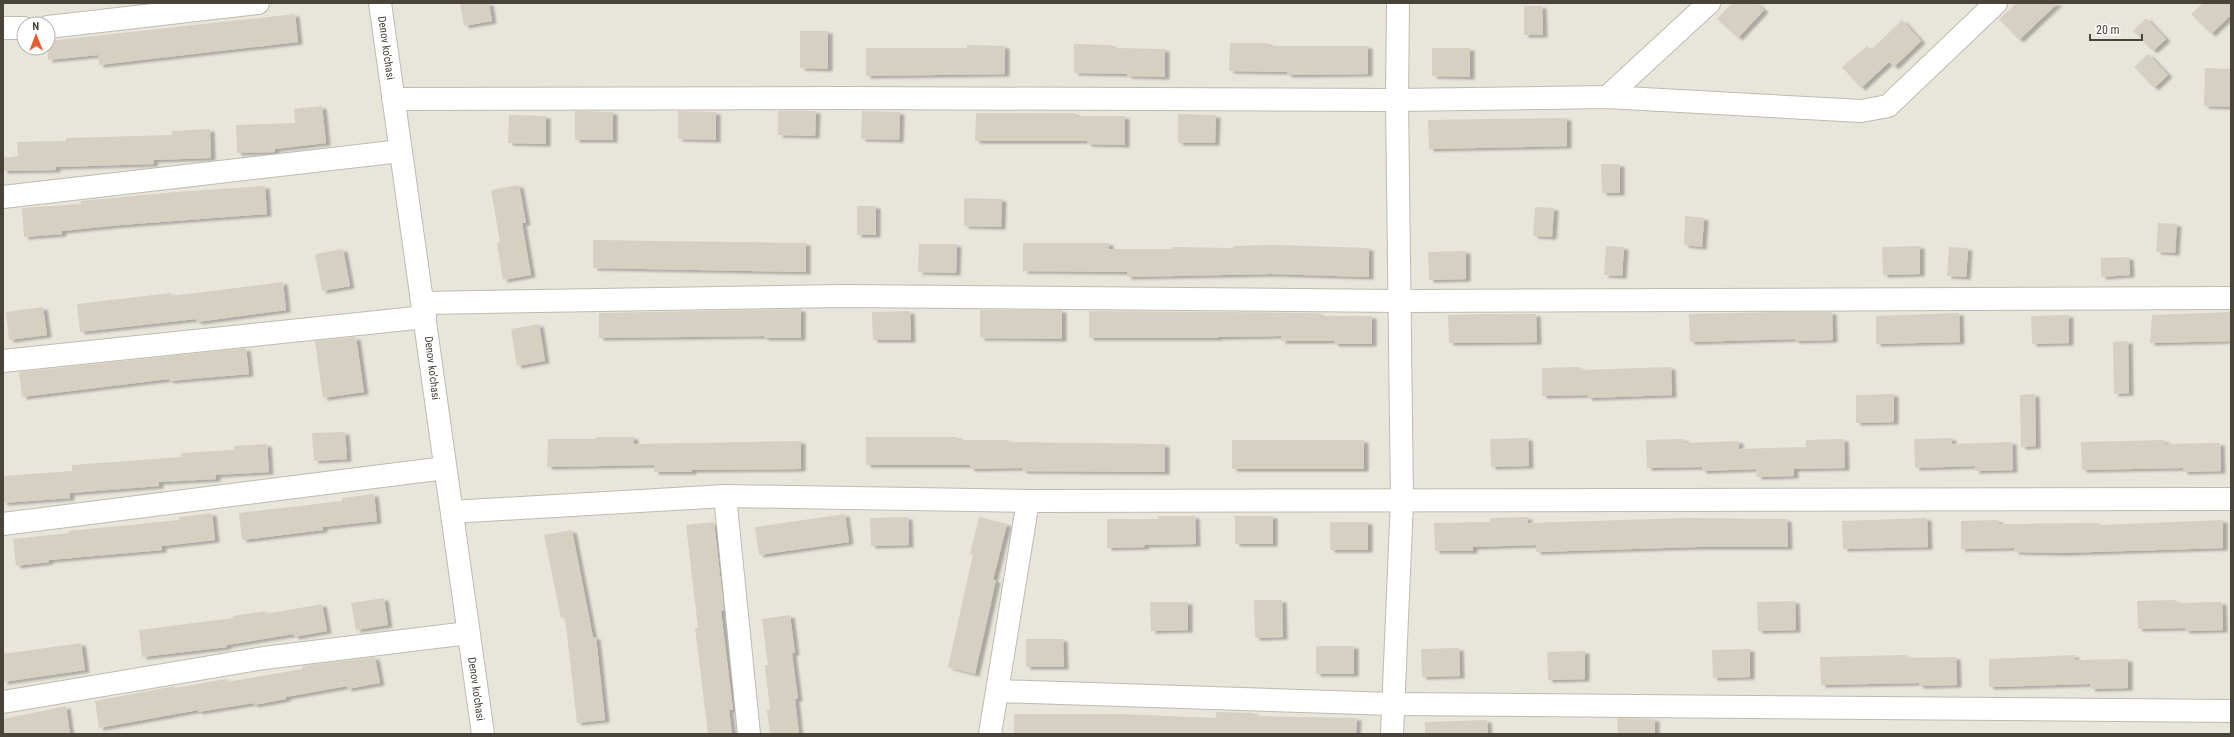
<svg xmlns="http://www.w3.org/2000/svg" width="2234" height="737" viewBox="0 0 2234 737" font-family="'Roboto Condensed',sans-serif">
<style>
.residential{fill:#e8e5db;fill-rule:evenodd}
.building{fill:#d6d0c2;filter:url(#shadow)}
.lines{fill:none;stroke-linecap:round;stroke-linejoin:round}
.minor-casing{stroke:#c0bbaf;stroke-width:24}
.minor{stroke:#fff;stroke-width:22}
.labels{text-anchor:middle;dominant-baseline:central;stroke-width:3;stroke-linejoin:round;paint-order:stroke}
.street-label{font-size:11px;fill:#49443a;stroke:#fff}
</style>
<defs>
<filter id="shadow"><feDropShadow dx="4.5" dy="2.5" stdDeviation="1" flood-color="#0004"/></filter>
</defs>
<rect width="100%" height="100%" fill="#f5f3ec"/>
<path class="residential" d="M3,3h2228v731h-2228zM24,24h24v24h-24z"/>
<g class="building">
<polygon points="460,3 489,3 492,21 464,26"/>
<polygon points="1732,3 1756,3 1764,10 1738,38 1717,19"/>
<polygon points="2017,3 2058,3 2019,40 1999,19"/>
<polygon points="2203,3 2231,3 2231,15 2211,34 2191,14"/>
<polygon points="1524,6 1542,6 1543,35 1524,35"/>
<polygon points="295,14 298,42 99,65 98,55 48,60 48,41"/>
<polygon points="2146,18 2166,39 2153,51 2133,31"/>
<polygon points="1902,20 1921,41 1894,67 1889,62 1861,88 1842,67 1867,46 1871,50"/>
<polygon points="800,31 828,31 828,69 800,68"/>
<polygon points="1230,43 1268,43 1268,46 1368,46 1368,74 1287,75 1287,72 1229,71"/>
<polygon points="1074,44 1112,45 1112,48 1165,49 1165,77 1127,76 1127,74 1074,73"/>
<polygon points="967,45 1005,46 1005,74 866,76 866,48 967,48"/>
<polygon points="1432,48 1470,48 1470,77 1432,76"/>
<polygon points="2148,54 2168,75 2154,88 2134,67"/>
<polygon points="2205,68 2231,69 2231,107 2204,106"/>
<polygon points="322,106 326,143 275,149 275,152 237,153 236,125 295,123 294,109"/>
<polygon points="575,111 613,112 613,140 575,140"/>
<polygon points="678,111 716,112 716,140 678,139"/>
<polygon points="778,111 816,111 815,136 778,135"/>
<polygon points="862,111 900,112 899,140 861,139"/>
<polygon points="976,113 1075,113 1075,116 1125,116 1125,145 1087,144 1087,141 975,141"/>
<polygon points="1178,114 1216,115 1215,143 1178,143"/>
<polygon points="509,115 546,116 546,144 508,143"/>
<polygon points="1567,118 1567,146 1429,149 1428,120"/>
<polygon points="210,129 211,158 153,160 154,164 56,167 56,170 3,171 3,158 18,156 17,142 66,141 66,138 172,135 172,131"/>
<polygon points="1601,164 1620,164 1620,193 1602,193"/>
<polygon points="519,185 526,223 522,223 531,275 503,280 497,243 500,242 491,190"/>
<polygon points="265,186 267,214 121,225 62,231 62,234 24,237 22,208 81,204 81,201 175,192"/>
<polygon points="964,198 1002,199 1001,227 964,226"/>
<rect x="857" y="206" width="19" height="29"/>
<polygon points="1535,207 1554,208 1552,237 1533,236"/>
<polygon points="1685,216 1704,218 1702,247 1684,245"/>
<polygon points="2158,223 2177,224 2175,253 2156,252"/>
<polygon points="593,240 806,243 806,272 593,268"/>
<polygon points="1023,243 1109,243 1109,249 1172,249 1173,247 1233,248 1233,246 1275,245 1369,248 1369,277 1271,274 1127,277 1127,272 1023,271"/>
<polygon points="919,244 957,244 956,273 918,272"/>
<polygon points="1606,246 1624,247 1622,276 1604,275"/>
<polygon points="1920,246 1920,274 1883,275 1882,247"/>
<polygon points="1949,247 1968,248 1966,277 1947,276"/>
<polygon points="343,249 350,286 322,291 315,254"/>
<polygon points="1466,251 1466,279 1429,280 1428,252"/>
<polygon points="2129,257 2130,275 2101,277 2101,258"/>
<polygon points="283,282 286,310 197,322 196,319 80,332 77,304 171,293 171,296"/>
<polygon points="43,307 47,335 9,340 6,312"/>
<polygon points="801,309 801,338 764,338 764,336 599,338 599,313"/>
<polygon points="980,310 1062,310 1062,339 980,338"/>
<polygon points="910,311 911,340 873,340 872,312"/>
<polygon points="1089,311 1319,313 1319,316 1372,316 1372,344 1334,344 1334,341 1281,341 1281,336 1218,337 1218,338 1089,338"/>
<polygon points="1778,312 1832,312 1833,340 1795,341 1795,339 1690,342 1689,314"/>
<polygon points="2231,312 2231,341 2150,343 2152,315"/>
<polygon points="1959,313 1960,342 1876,344 1876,316"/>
<polygon points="1486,314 1536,314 1537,342 1449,343 1448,315"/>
<polygon points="2069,315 2069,343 2032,344 2031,316"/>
<polygon points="539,324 545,361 517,366 511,329"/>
<polygon points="356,337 364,392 323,398 315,341"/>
<polygon points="2128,341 2129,393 2114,394 2113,342"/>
<polygon points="246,348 249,374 169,381 169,379 22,397 19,372"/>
<polygon points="1580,367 1580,370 1671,367 1672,395 1588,398 1587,395 1542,396 1542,368"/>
<polygon points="1894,394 1894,422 1856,423 1856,395"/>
<polygon points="2035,394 2036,446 2021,447 2020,395"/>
<polygon points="345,432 347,459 314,461 312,433"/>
<polygon points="596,437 634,437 634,444 801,441 801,469 692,470 692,472 654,472 654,465 547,467 548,439 596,439"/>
<polygon points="866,437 958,437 958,440 1008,440 1008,442 1165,444 1165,472 1022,471 1022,468 970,469 970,465 866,465"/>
<polygon points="1528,438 1529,466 1491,467 1490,439"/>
<polygon points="1952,438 1952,444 2012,442 2013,470 1975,471 1975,466 1915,468 1914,439"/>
<polygon points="1684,439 1684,443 1739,441 1739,449 1806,447 1806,440 1844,439 1845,468 1794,469 1794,476 1757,477 1756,469 1702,471 1702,467 1647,468 1646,440"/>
<rect x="1232" y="440" width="132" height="29"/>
<polygon points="2165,440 2165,444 2220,443 2221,471 2183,472 2183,468 2082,470 2081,442"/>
<polygon points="267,444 269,472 216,475 216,479 159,482 159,486 70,493 70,498 3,503 3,476 72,471 72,465 182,457 181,453 234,450 234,446"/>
<polygon points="374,494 377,521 323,527 323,530 242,540 239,513 342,501 342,498"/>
<polygon points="212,513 215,540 162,546 162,550 49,560 49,562 16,566 13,539 69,533 69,531 179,520 179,517"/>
<polygon points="845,514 849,542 759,555 755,527"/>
<polygon points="1158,516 1195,516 1196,544 1144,545 1145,547 1107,548 1107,519 1158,519"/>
<rect x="1235" y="516" width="38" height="28"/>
<polygon points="908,517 909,545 871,546 870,518"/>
<polygon points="979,517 1007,524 993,580 996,580 975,674 948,667 973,554 970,554"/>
<polygon points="1528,517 1528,523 1687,518 1787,519 1788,547 1697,547 1536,552 1536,545 1473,547 1473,551 1435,551 1434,523 1490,522 1490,518"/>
<polygon points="1927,518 1928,547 1843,549 1842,521"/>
<polygon points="1998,520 1999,524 2099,523 2099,525 2223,520 2223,548 2062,553 2014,552 2014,548 1961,549 1961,521"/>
<polygon points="714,522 724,610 721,611 733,710 729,710 732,734 708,734 695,628 698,628 686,525"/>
<rect x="1330" y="522" width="38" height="28"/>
<polygon points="572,530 593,637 596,637 605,720 577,723 565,617 561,618 544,535"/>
<polygon points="384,598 388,625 356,630 351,603"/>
<polygon points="1254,600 1282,600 1283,637 1255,638"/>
<polygon points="2175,600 2175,603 2222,602 2223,630 2185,631 2185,628 2138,629 2137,601"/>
<polygon points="1795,601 1796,630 1758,631 1757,602"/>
<polygon points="1150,602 1188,602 1188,630 1151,631"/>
<polygon points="322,604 327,631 294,637 294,634 227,645 227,647 142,657 139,630 233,618 233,616 265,611 266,614"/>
<polygon points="790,615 795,653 792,653 798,699 795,699 799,734 770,734 767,710 770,710 765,665 768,665 762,619"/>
<polygon points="1026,639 1063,639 1064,667 1026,667"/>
<polygon points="81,643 85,670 3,682 3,654"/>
<rect x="1316" y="646" width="38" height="28"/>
<polygon points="1459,648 1460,676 1422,677 1421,649"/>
<polygon points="1750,649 1750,677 1713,678 1712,650"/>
<polygon points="1585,651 1585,679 1548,680 1547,652"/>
<polygon points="1906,655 1906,658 1956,657 1957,685 1919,686 1919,683 1821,685 1820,657"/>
<polygon points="2075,655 2075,660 2128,659 2128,688 2091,689 2090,684 1989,687 1989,659"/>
<polygon points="375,657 380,683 347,689 347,686 286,697 286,699 254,705 253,703 198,712 198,710 99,728 95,701 175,686 175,688 226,679 227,682 302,669 302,666 310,665"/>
<polygon points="66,706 70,734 3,734 3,719"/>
<polygon points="1216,712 1254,713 1254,716 1357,718 1356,734 1014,734 1014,714 1120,714 1216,718"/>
<polygon points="1617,718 1655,719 1655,734 1618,734"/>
<polygon points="1487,720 1488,734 1425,734 1425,722"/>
</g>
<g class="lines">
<defs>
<g id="minor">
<polyline points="380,3 483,734"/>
<polyline points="48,27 258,3"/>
<polyline points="3,28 24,28"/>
<polyline points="1607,97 1709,3"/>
<polyline points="393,99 843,98 1397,100 1607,97 1861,111 1888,106 1996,3"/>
<polyline points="3,197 401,151"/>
<polyline points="424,303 844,296 1400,301 2231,298"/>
<polyline points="3,361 425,317"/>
<polyline points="725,496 749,734"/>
<polyline points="452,512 725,496 1028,501 2231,499"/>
<polyline points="3,524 445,468"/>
<polyline points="998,691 1393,704 2231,711"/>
<polyline points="3,702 264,658 468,633"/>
<polyline points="990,734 1028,501"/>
<polyline points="1392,734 1402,501 1397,100 1398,3"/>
</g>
</defs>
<use href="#minor" class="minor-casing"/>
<use href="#minor" class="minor"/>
</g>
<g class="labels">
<g class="street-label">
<text transform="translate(386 48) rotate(82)">Denov ko'chasi</text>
<text transform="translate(432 368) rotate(83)">Denov ko'chasi</text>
<text transform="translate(476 689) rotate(82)">Denov ko'chasi</text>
</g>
</g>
<rect width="2234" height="737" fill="none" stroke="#49443a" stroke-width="8"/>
<g transform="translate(36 36) rotate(359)"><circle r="19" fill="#ffffff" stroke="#b6b4b0"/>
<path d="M0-3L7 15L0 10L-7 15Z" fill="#ea5a2e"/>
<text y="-6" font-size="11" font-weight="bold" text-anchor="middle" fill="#49443a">N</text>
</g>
<path d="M2090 34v6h52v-6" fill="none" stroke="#49443a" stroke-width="2"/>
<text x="2096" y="34" font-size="12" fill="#49443a" stroke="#ffffff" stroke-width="3" paint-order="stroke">20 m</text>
</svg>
